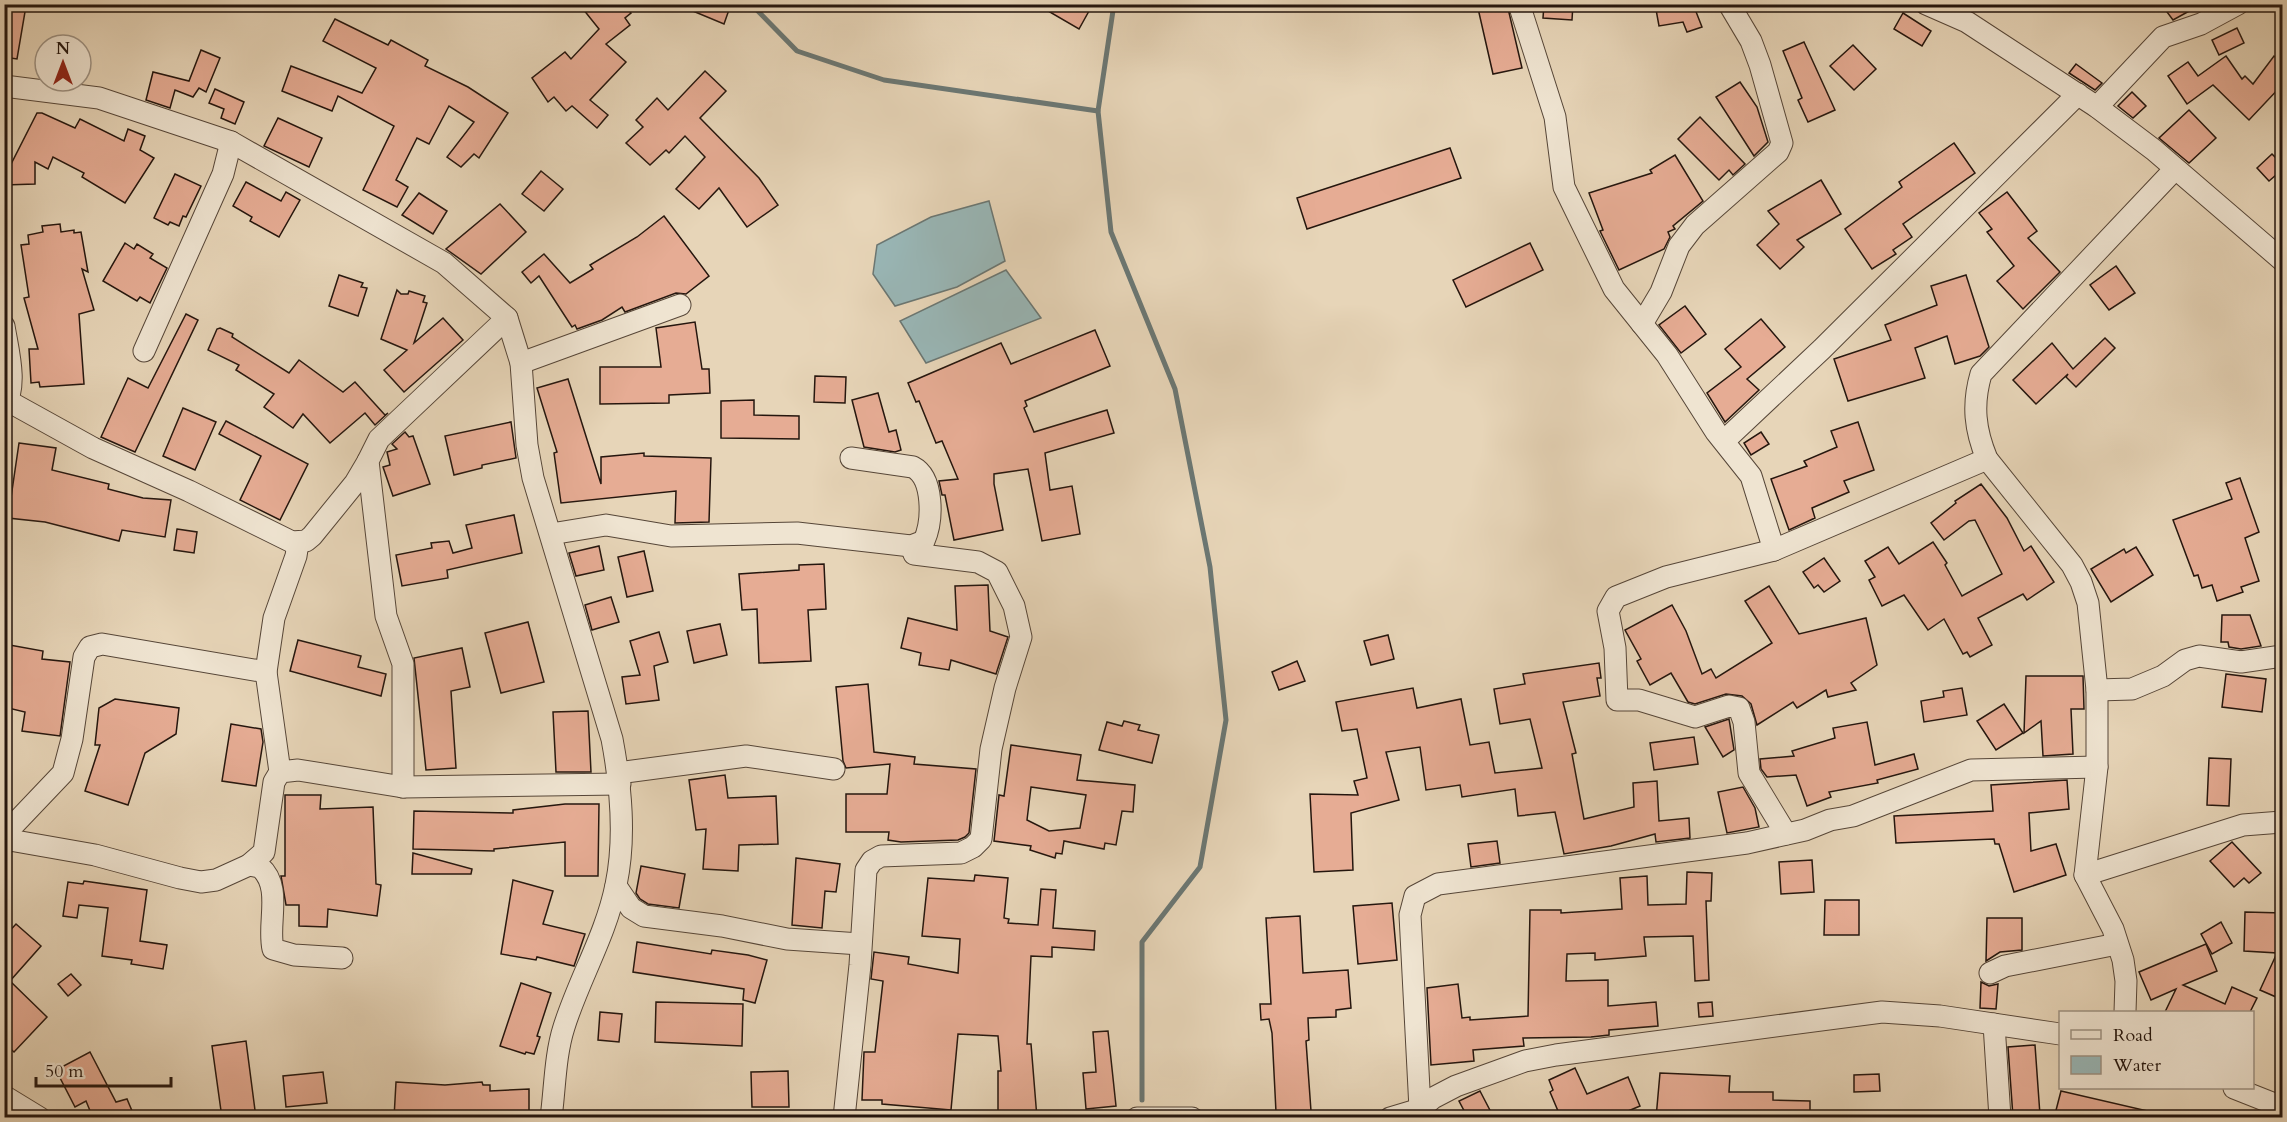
<svg xmlns="http://www.w3.org/2000/svg" width="2287" height="1122" viewBox="0 0 2287 1122" font-family="Cardo,serif">
<style>
.water{fill:#99b7b7;stroke:#6b7773;stroke-width:1.5}
.lines{fill:none;stroke-linecap:round;stroke-linejoin:round}
.stream{stroke:#6b7773;stroke-width:5}
.building{fill:#e6ac94;stroke:#25160e;stroke-width:1.5;fill-rule:evenodd}
.minor-casing{stroke:#564638;stroke-width:23}
.minor{stroke:#efe4d1;stroke-width:21}
</style>
<rect width="100%" height="100%" fill="#e7d5b8"/>
<filter id="stains"><feTurbulence type="fractalNoise" baseFrequency=".00333" numOctaves="4"/><feColorMatrix values="0 0 0 0 .2 0 0 0 0 .09 0 0 0 0 .02 0 0 0 .5 -.17"/></filter>
<radialGradient id="worn" r=".72"><stop offset=".6" stop-color="#630" stop-opacity="0"/><stop offset="1" stop-color="#630" stop-opacity=".3"/></radialGradient>
<g class="water">
<polygon points="989,201 1005,261 957,287 895,306 873,274 877,245 931,217"/>
<polygon points="1006,270 1041,318 926,363 900,321"/>
</g>
<g class="lines">
<g class="stream">
<polyline points="751,4 797,51 884,80 1098,111"/>
<polyline points="1114,4 1098,111 1111,232 1175,389 1210,567 1226,720 1200,867 1142,942 1142,1100"/>
</g>
</g>
<g class="building">
<polygon points="4,4 26,6 17,59 4,57"/>
<polygon points="579,4 625,4 631,13 625,18 630,25 606,44 626,62 590,100 608,115 597,128 572,106 566,111 554,97 548,102 532,78 565,52 571,59 599,29"/>
<polygon points="676,4 731,4 724,24"/>
<polygon points="1036,4 1079,4 1089,11 1079,29"/>
<polygon points="1477,4 1507,4 1522,68 1493,74"/>
<polygon points="1544,4 1573,4 1572,20 1543,18"/>
<polygon points="1655,4 1693,4 1702,27 1687,32 1683,22 1659,26"/>
<polygon points="2178,4 2202,4 2173,20 2167,12"/>
<polygon points="1903,13 1931,31 1922,46 1894,29"/>
<polygon points="335,19 388,45 391,40 428,60 425,66 468,87 508,113 479,158 474,154 461,167 447,157 474,122 449,106 429,144 417,138 396,180 408,187 397,207 363,190 394,126 338,96 332,111 282,91 291,66 362,93 376,68 323,41"/>
<polygon points="2237,28 2244,43 2219,55 2212,40"/>
<polygon points="1804,42 1835,110 1808,122 1798,100 1802,98 1783,51"/>
<polygon points="1853,45 1876,69 1854,90 1830,66"/>
<polygon points="201,50 220,58 206,92 199,88 193,97 175,90 170,108 146,100 153,72 189,81"/>
<polygon points="2226,56 2242,79 2245,76 2253,84 2274,56 2283,63 2283,84 2249,120 2213,85 2187,104 2168,76 2188,62 2198,76"/>
<polygon points="2076,64 2102,83 2095,90 2069,73"/>
<polygon points="705,71 726,91 700,118 759,178 778,205 747,227 719,188 699,209 676,189 705,157 685,136 669,153 666,150 650,165 626,143 643,127 636,120 657,98 668,110"/>
<polygon points="1740,82 1757,107 1768,142 1754,156 1716,97"/>
<polygon points="215,89 244,102 235,124 221,118 224,109 209,103"/>
<polygon points="2132,92 2146,106 2133,118 2118,106"/>
<polygon points="2189,110 2216,138 2189,163 2159,138"/>
<polygon points="37,113 42,113 75,128 80,119 124,141 128,129 145,136 140,150 154,158 125,203 82,177 84,173 53,157 48,169 35,162 35,184 4,185 4,178"/>
<polygon points="1700,117 1745,164 1733,175 1729,170 1719,180 1678,139"/>
<polygon points="278,118 322,138 309,167 264,146"/>
<polygon points="1954,143 1975,173 1903,224 1912,237 1893,250 1896,254 1872,269 1845,229 1902,187 1899,182"/>
<polygon points="1450,148 1461,178 1307,229 1297,198"/>
<polygon points="2272,154 2283,165 2283,169 2269,181 2257,168"/>
<polygon points="1675,155 1703,201 1673,226 1675,229 1668,232 1670,237 1664,249 1619,270 1600,231 1603,230 1589,193 1652,173 1650,170"/>
<polygon points="541,171 563,189 544,211 522,194"/>
<polygon points="175,174 201,186 186,217 183,216 179,226 170,222 168,225 154,218"/>
<polygon points="1821,180 1841,214 1797,240 1804,247 1780,269 1757,245 1779,224 1768,211"/>
<polygon points="246,182 281,201 286,192 300,200 279,237 250,221 252,217 233,206"/>
<polygon points="2007,192 2037,231 2028,238 2060,272 2023,309 1997,281 2014,266 1987,232 1992,229 1979,213"/>
<polygon points="419,193 447,211 433,234 402,215"/>
<polygon points="500,204 526,232 481,274 446,249"/>
<polygon points="664,216 709,276 686,294 676,293 625,312 622,307 602,320 577,329 575,325 572,327 539,276 531,283 522,272 544,254 570,283 593,269 590,265 637,237"/>
<polygon points="60,224 61,232 74,230 74,233 81,232 88,272 82,269 94,310 79,314 84,384 40,387 39,382 31,383 29,349 38,349 24,298 29,297 21,245 29,244 28,235 43,232 42,226"/>
<polygon points="125,243 134,249 137,244 153,254 150,258 167,268 150,303 140,297 137,301 103,281"/>
<polygon points="1530,243 1543,270 1466,307 1453,280"/>
<polygon points="2116,266 2135,293 2109,310 2090,285"/>
<polygon points="339,275 363,283 361,287 367,288 358,316 329,306"/>
<polygon points="1966,275 1989,347 1980,356 1955,364 1947,336 1915,348 1925,378 1848,401 1834,359 1891,340 1885,325 1937,305 1931,286"/>
<polygon points="397,290 401,294 408,294 409,291 425,296 423,302 427,303 414,343 443,318 463,340 404,392 384,370 407,350 381,339"/>
<polygon points="1685,306 1706,334 1681,353 1659,325"/>
<polygon points="186,314 198,320 135,452 101,437 128,378 148,388"/>
<polygon points="1761,319 1785,347 1747,379 1759,390 1725,422 1707,393 1741,367 1725,349"/>
<polygon points="695,322 702,369 709,369 710,393 669,395 669,403 600,404 600,367 661,367 656,328"/>
<polygon points="220,328 233,334 232,337 289,373 299,360 343,392 355,382 385,415 388,413 375,425 365,413 330,443 303,414 293,428 264,407 274,394 236,370 239,365 208,350 217,329"/>
<polygon points="1095,330 1110,366 1025,401 1027,406 1024,408 1034,432 1107,410 1114,433 1045,453 1050,490 1072,486 1080,534 1042,541 1028,469 994,474 994,484 1003,530 954,540 945,495 942,495 939,481 958,479 942,441 936,443 919,401 916,402 908,383 1001,343 1011,364"/>
<polygon points="2105,338 2115,348 2076,387 2066,377 2068,374 2036,404 2013,380 2052,343 2073,369"/>
<polygon points="815,376 846,377 845,403 814,402"/>
<polygon points="568,379 601,484 601,457 644,453 644,456 711,458 709,522 675,523 676,491 561,503 554,453 557,452 537,388"/>
<polygon points="878,393 889,432 896,430 901,450 895,452 864,447 852,400"/>
<polygon points="754,400 754,415 799,416 799,439 721,438 721,401"/>
<polygon points="183,408 216,422 195,470 163,456"/>
<polygon points="226,421 308,464 280,520 240,500 261,456 219,434"/>
<polygon points="511,422 516,458 482,465 482,468 454,475 445,436"/>
<polygon points="1858,422 1874,470 1844,481 1849,492 1812,508 1815,518 1789,530 1771,479 1807,466 1804,461 1837,447 1831,431"/>
<polygon points="405,432 409,437 413,436 430,484 393,496 383,467 390,465 387,452 397,449 392,444"/>
<polygon points="1761,432 1769,444 1751,455 1744,443"/>
<polygon points="19,443 56,448 52,470 109,484 108,489 143,498 171,500 165,537 122,530 119,541 45,522 8,518"/>
<polygon points="2240,478 2259,532 2245,538 2259,581 2241,587 2243,592 2217,601 2212,585 2202,588 2198,575 2194,576 2173,520 2232,499 2226,483"/>
<polygon points="1981,484 2007,518 2024,551 2031,546 2054,582 2027,600 2023,594 1978,618 1992,645 1970,657 1967,652 1963,654 1944,619 1928,630 1904,595 1882,606 1869,580 1875,577 1865,561 1888,547 1899,564 1933,542 1947,563 1945,565 1962,596 2002,574 1975,520 1969,521 1944,540 1931,523 1956,503 1955,501"/>
<polygon points="514,515 522,553 447,570 448,578 402,586 396,555 432,548 431,543 449,541 453,553 472,548 466,525"/>
<polygon points="177,529 197,532 194,553 174,550"/>
<polygon points="599,546 604,570 576,576 569,553"/>
<polygon points="2136,547 2153,575 2111,602 2091,569 2124,549 2126,553"/>
<polygon points="644,551 653,591 627,597 618,557"/>
<polygon points="1824,558 1840,581 1824,592 1818,585 1814,588 1803,572"/>
<polygon points="824,564 826,609 808,610 811,661 759,663 757,609 742,610 739,574 799,570 799,565"/>
<polygon points="988,585 990,631 1008,637 996,674 951,660 949,670 919,665 921,653 901,648 908,618 957,630 955,586"/>
<polygon points="1769,586 1799,634 1866,618 1877,665 1851,683 1856,690 1828,697 1826,690 1797,708 1793,702 1757,725 1751,704 1742,696 1726,694 1695,704 1688,702 1671,673 1650,685 1637,661 1641,659 1625,630 1672,605 1686,631 1702,674 1711,669 1716,678 1772,643 1745,601"/>
<polygon points="611,597 619,622 592,630 585,605"/>
<polygon points="2222,615 2250,615 2261,646 2241,649 2229,647 2228,642 2221,642"/>
<polygon points="528,622 544,682 501,693 485,633"/>
<polygon points="720,624 727,655 694,663 687,631"/>
<polygon points="659,632 668,662 654,666 659,700 626,704 622,677 640,675 630,641"/>
<polygon points="1388,635 1394,659 1371,665 1364,641"/>
<polygon points="298,640 361,656 358,667 386,674 381,696 290,671"/>
<polygon points="4,644 43,651 42,659 70,662 60,736 22,731 25,712 4,707"/>
<polygon points="462,648 470,687 451,691 456,768 426,770 414,658"/>
<polygon points="1297,661 1305,681 1279,690 1272,672"/>
<polygon points="1599,663 1601,678 1597,678 1600,696 1563,702 1576,753 1572,754 1584,819 1634,807 1633,783 1657,781 1659,821 1689,818 1690,838 1656,842 1655,834 1611,846 1564,854 1555,812 1518,816 1515,789 1462,797 1460,785 1426,790 1420,747 1386,752 1399,800 1351,813 1353,870 1314,872 1310,794 1358,795 1354,781 1367,778 1357,729 1342,731 1336,702 1413,688 1417,708 1461,699 1470,745 1489,742 1495,773 1542,768 1530,719 1500,724 1494,689 1525,684 1523,674"/>
<polygon points="2226,674 2266,679 2262,712 2222,707"/>
<polygon points="2026,676 2083,676 2084,709 2071,709 2073,754 2043,756 2041,721 2024,733"/>
<polygon points="868,684 874,752 915,757 914,764 976,769 969,833 965,837 958,840 901,842 888,840 889,832 846,832 846,794 887,794 890,764 846,768 843,761 836,687"/>
<polygon points="1962,688 1967,715 1924,722 1921,701 1944,697 1943,691"/>
<polygon points="115,699 179,708 176,734 145,753 128,805 85,791 100,745 95,745 99,708"/>
<polygon points="2004,704 2023,733 1996,750 1977,721"/>
<polygon points="588,711 591,772 556,772 553,712"/>
<polygon points="1729,719 1734,750 1723,757 1705,727"/>
<polygon points="1124,721 1140,725 1138,730 1159,735 1152,763 1099,750 1107,722 1122,726"/>
<polygon points="1867,722 1875,765 1914,754 1918,769 1877,780 1878,783 1829,792 1831,797 1807,806 1796,775 1767,777 1761,769 1760,759 1794,756 1792,751 1835,738 1833,728"/>
<polygon points="231,724 261,729 263,742 256,786 222,781"/>
<polygon points="1694,737 1698,764 1654,770 1650,743"/>
<path d="M1011,745l70,10 -4,25 58,5 -2,27 -11,-1 -6,34 -11,-2 -1,6 -40,-8 -2,13 -6,-1 -1,5 -25,-8 1,-4 -37,-5 5,-46 5,1zM1031,787l55,8 -6,33 -31,3 -22,-11z"/>
<polygon points="2209,758 2231,759 2229,806 2207,805"/>
<polygon points="725,775 728,798 776,796 778,844 739,845 738,871 703,869 706,829 696,830 689,780"/>
<polygon points="2067,780 2069,809 2029,813 2031,851 2056,844 2066,875 2014,892 1999,844 1995,844 1994,839 1896,843 1894,816 1993,811 1991,785"/>
<polygon points="1743,787 1755,808 1759,827 1727,833 1718,792"/>
<polygon points="285,795 321,795 320,809 373,807 376,884 381,885 377,916 328,909 327,927 299,926 299,905 286,905 281,876 285,876"/>
<polygon points="565,804 599,804 598,876 565,876 565,842 494,849 494,851 413,849 414,811 513,813 513,810"/>
<polygon points="1497,841 1500,863 1471,867 1468,844"/>
<polygon points="2232,842 2261,873 2249,883 2244,878 2234,887 2210,861"/>
<polygon points="413,853 472,869 471,874 412,874"/>
<polygon points="796,858 840,864 836,892 825,891 822,928 792,925"/>
<polygon points="1812,860 1814,892 1781,894 1779,862"/>
<polygon points="641,866 685,874 679,908 648,904 640,899 636,893"/>
<polygon points="1687,872 1712,873 1711,901 1706,901 1709,980 1695,981 1693,936 1644,937 1646,956 1595,960 1595,953 1567,954 1566,981 1608,980 1608,1006 1656,1002 1658,1026 1609,1030 1609,1035 1591,1037 1523,1038 1524,1046 1473,1050 1474,1061 1431,1065 1427,988 1458,984 1462,1018 1470,1017 1470,1020 1528,1016 1530,910 1561,910 1561,913 1622,909 1620,878 1647,876 1648,905 1686,904"/>
<polygon points="975,875 1008,878 1004,918 1009,919 1008,923 1038,925 1041,889 1056,890 1053,928 1095,931 1094,950 1052,947 1052,957 1031,956 1027,1044 1031,1044 1037,1118 1021,1118 1021,1111 998,1113 998,1071 1001,1071 998,1036 958,1034 951,1110 882,1104 882,1100 862,1100 864,1052 875,1052 883,981 871,979 874,952 909,957 908,964 958,973 960,939 922,936 928,878 974,881"/>
<polygon points="513,880 553,891 543,924 585,934 574,966 537,957 536,960 501,954"/>
<polygon points="84,881 147,890 140,941 167,945 163,969 131,964 132,960 102,956 108,908 79,905 77,918 63,916 68,882 83,884"/>
<polygon points="1825,900 1859,900 1859,935 1824,935"/>
<polygon points="1392,903 1397,960 1358,964 1353,906"/>
<polygon points="2245,912 2283,913 2283,1000 2260,990 2277,953 2244,951"/>
<polygon points="1300,916 1303,973 1348,970 1351,1008 1336,1010 1336,1017 1308,1018 1309,1040 1306,1041 1311,1111 1276,1112 1272,1033 1269,1019 1261,1020 1260,1004 1271,1004 1266,918"/>
<polygon points="1987,918 2022,918 2022,950 2000,952 1986,961"/>
<polygon points="2221,922 2232,943 2212,954 2201,934"/>
<polygon points="16,924 41,946 10,981 47,1017 14,1052 4,1043 4,937"/>
<polygon points="637,942 711,954 712,950 748,955 767,960 755,1003 743,1000 744,989 633,972"/>
<polygon points="2206,944 2217,971 2183,985 2225,1004 2232,987 2257,998 2250,1012 2165,1012 2176,989 2151,1000 2139,972"/>
<polygon points="71,974 81,985 68,996 58,984"/>
<polygon points="1981,982 1989,986 1998,984 1996,1009 1980,1008"/>
<polygon points="521,983 551,993 537,1036 540,1037 534,1054 526,1052 525,1054 500,1046"/>
<polygon points="656,1002 743,1004 742,1046 655,1042"/>
<polygon points="1712,1002 1713,1016 1699,1017 1698,1003"/>
<polygon points="600,1012 622,1014 619,1042 598,1040"/>
<polygon points="1108,1031 1116,1106 1086,1109 1083,1073 1096,1072 1093,1032"/>
<polygon points="246,1041 256,1118 222,1118 212,1046"/>
<polygon points="2035,1045 2040,1115 2013,1117 2008,1047"/>
<polygon points="90,1052 116,1102 127,1099 135,1118 93,1118 86,1101 75,1107 56,1070"/>
<polygon points="1575,1068 1587,1094 1628,1077 1640,1106 1621,1114 1622,1118 1561,1118 1550,1092 1553,1090 1549,1080"/>
<polygon points="788,1071 789,1107 752,1107 751,1072"/>
<polygon points="323,1072 327,1103 286,1107 283,1076"/>
<polygon points="1660,1073 1730,1076 1729,1092 1773,1092 1773,1100 1810,1101 1810,1118 1656,1118"/>
<polygon points="1879,1074 1880,1091 1854,1092 1854,1075"/>
<polygon points="396,1082 445,1085 482,1082 483,1085 490,1085 490,1091 529,1089 529,1118 394,1118"/>
<polygon points="1480,1091 1494,1118 1468,1118 1459,1101"/>
<polygon points="2061,1091 2152,1112 2151,1118 2054,1118"/>
</g>
<g class="lines">
<defs>
<g id="minor">
<polyline points="1519,4 1555,117 1564,187 1614,289 1667,355 1716,432 1751,476 1774,550"/>
<polyline points="1926,4 1967,22 2097,107 2154,150 2282,260"/>
<path d="M4,86l95,12 132,44 213,121 63,55 14,45 6,82 6,33 79,261c9,48 14,98 4,146 -10,50 -37,94 -52,142 -9,28 -9,61 -13,91"/>
<polyline points="2097,107 2163,37 2201,24 2238,4"/>
<polyline points="1642,324 1661,292 1679,246 1695,225 1778,152 1782,143 1760,65 1751,41 1729,4"/>
<path d="M4,326c4,25 14,59 0,82"/>
<polyline points="144,351 223,174 231,142"/>
<polyline points="521,363 680,305"/>
<polyline points="8,401 93,448 189,491 292,542 306,541 312,536 355,483 368,461"/>
<polyline points="1724,441 1822,349 2078,94"/>
<path d="M551,534l55,-9 65,11 126,-3 114,13 13,-5c9,-20 10,-63 -11,-74l-62,-9"/>
<polyline points="2097,690 2132,689 2163,676 2185,660 2199,656 2241,662 2282,656"/>
<polyline points="280,772 266,672 274,618 296,556 298,543"/>
<polyline points="618,773 746,756 834,769"/>
<polyline points="403,787 403,664 386,616 368,461 379,439 507,318"/>
<polyline points="1786,834 1749,773 1744,722 1739,708 1729,706 1695,717 1639,700 1617,700 1615,648 1608,611 1616,597 1666,577 1774,550 1987,459"/>
<polyline points="4,835 63,773 72,739 84,657 90,647 102,644 266,672"/>
<polyline points="4,839 95,855 180,878 201,882 216,880 249,865 264,852 274,782 280,772 298,770 403,787 620,784"/>
<path d="M249,865l11,2c23,20 7,56 13,82l21,6 48,3"/>
<polyline points="2085,875 2243,825 2282,822"/>
<polyline points="616,886 631,908 644,916 722,926 787,939 860,944"/>
<polyline points="1990,973 2005,966 2117,944"/>
<path d="M2125,1012l1,-31 -3,-21 -10,-31 -28,-54 12,-108v-77l-9,-87 -7,-21 -9,-17 -85,-106c-12,-29 -15,-54 -6,-85l194,-205"/>
<polyline points="1994,1024 2000,1118"/>
<polyline points="2234,1088 2282,1107"/>
<polyline points="4,1096 40,1118"/>
<polyline points="1420,1109 1410,915 1415,896 1438,884 1747,843 1805,830 1830,820 1853,816 1971,770 2097,767"/>
<polyline points="844,1118 860,965 866,870 872,861 881,856 961,853 973,847 981,839 991,749 1005,688 1021,637 1014,606 997,572 978,562 914,554 911,546"/>
<polyline points="1137,1118 1192,1118"/>
<polyline points="1390,1118 1420,1109 1433,1098 1456,1086 1525,1061 1556,1055 1882,1012 1940,1016 2060,1034"/>
</g>
</defs>
<use href="#minor" class="minor-casing"/>
<use href="#minor" class="minor"/>
</g>
<rect width="2287" height="1122" fill="none" stroke="#e7d5b8" stroke-width="24"/>
<rect x="6" y="6" width="2275" height="1110" fill="none" stroke="#25160e" stroke-width="3"/>
<rect x="12" y="12" width="2263" height="1098" fill="none" stroke="#25160e" stroke-width="1.5"/>
<rect x="2059" y="1011" width="195" height="78" fill="#efe4d1" stroke="#9e9283" stroke-width="1.5"/>
<rect x="2071" y="1030" width="30" height="9" fill="#efe4d1" stroke="#9e9283" stroke-width="1.5"/>
<text x="2113" y="1041" font-size="18" fill="#25160e">Road</text>
<rect x="2071" y="1056" width="30" height="18" fill="#99b7b7" stroke="#9e9283" stroke-width="1.5"/>
<text x="2113" y="1071" font-size="18" fill="#25160e">Water</text>
<g transform="translate(63 63)"><circle r="28" fill="#efe4d1" stroke="#9e9283" stroke-width="1.5"/>
<path d="M0-4.5L10 22L0 15L-10 22Z" fill="#8f2418"/>
<text y="-9" font-size="16" font-weight="bold" text-anchor="middle" fill="#25160e">N</text>
</g>
<path d="M36 1077v9h135v-9" fill="none" stroke="#25160e" stroke-width="3"/>
<text x="45" y="1077" font-size="18" fill="#25160e" stroke="#efe4d1" stroke-width="4.5" paint-order="stroke">50 m</text>
<rect width="100%" height="100%" filter="url(#stains)"/>
<rect width="100%" height="100%" fill="url(#worn)"/>
</svg>
